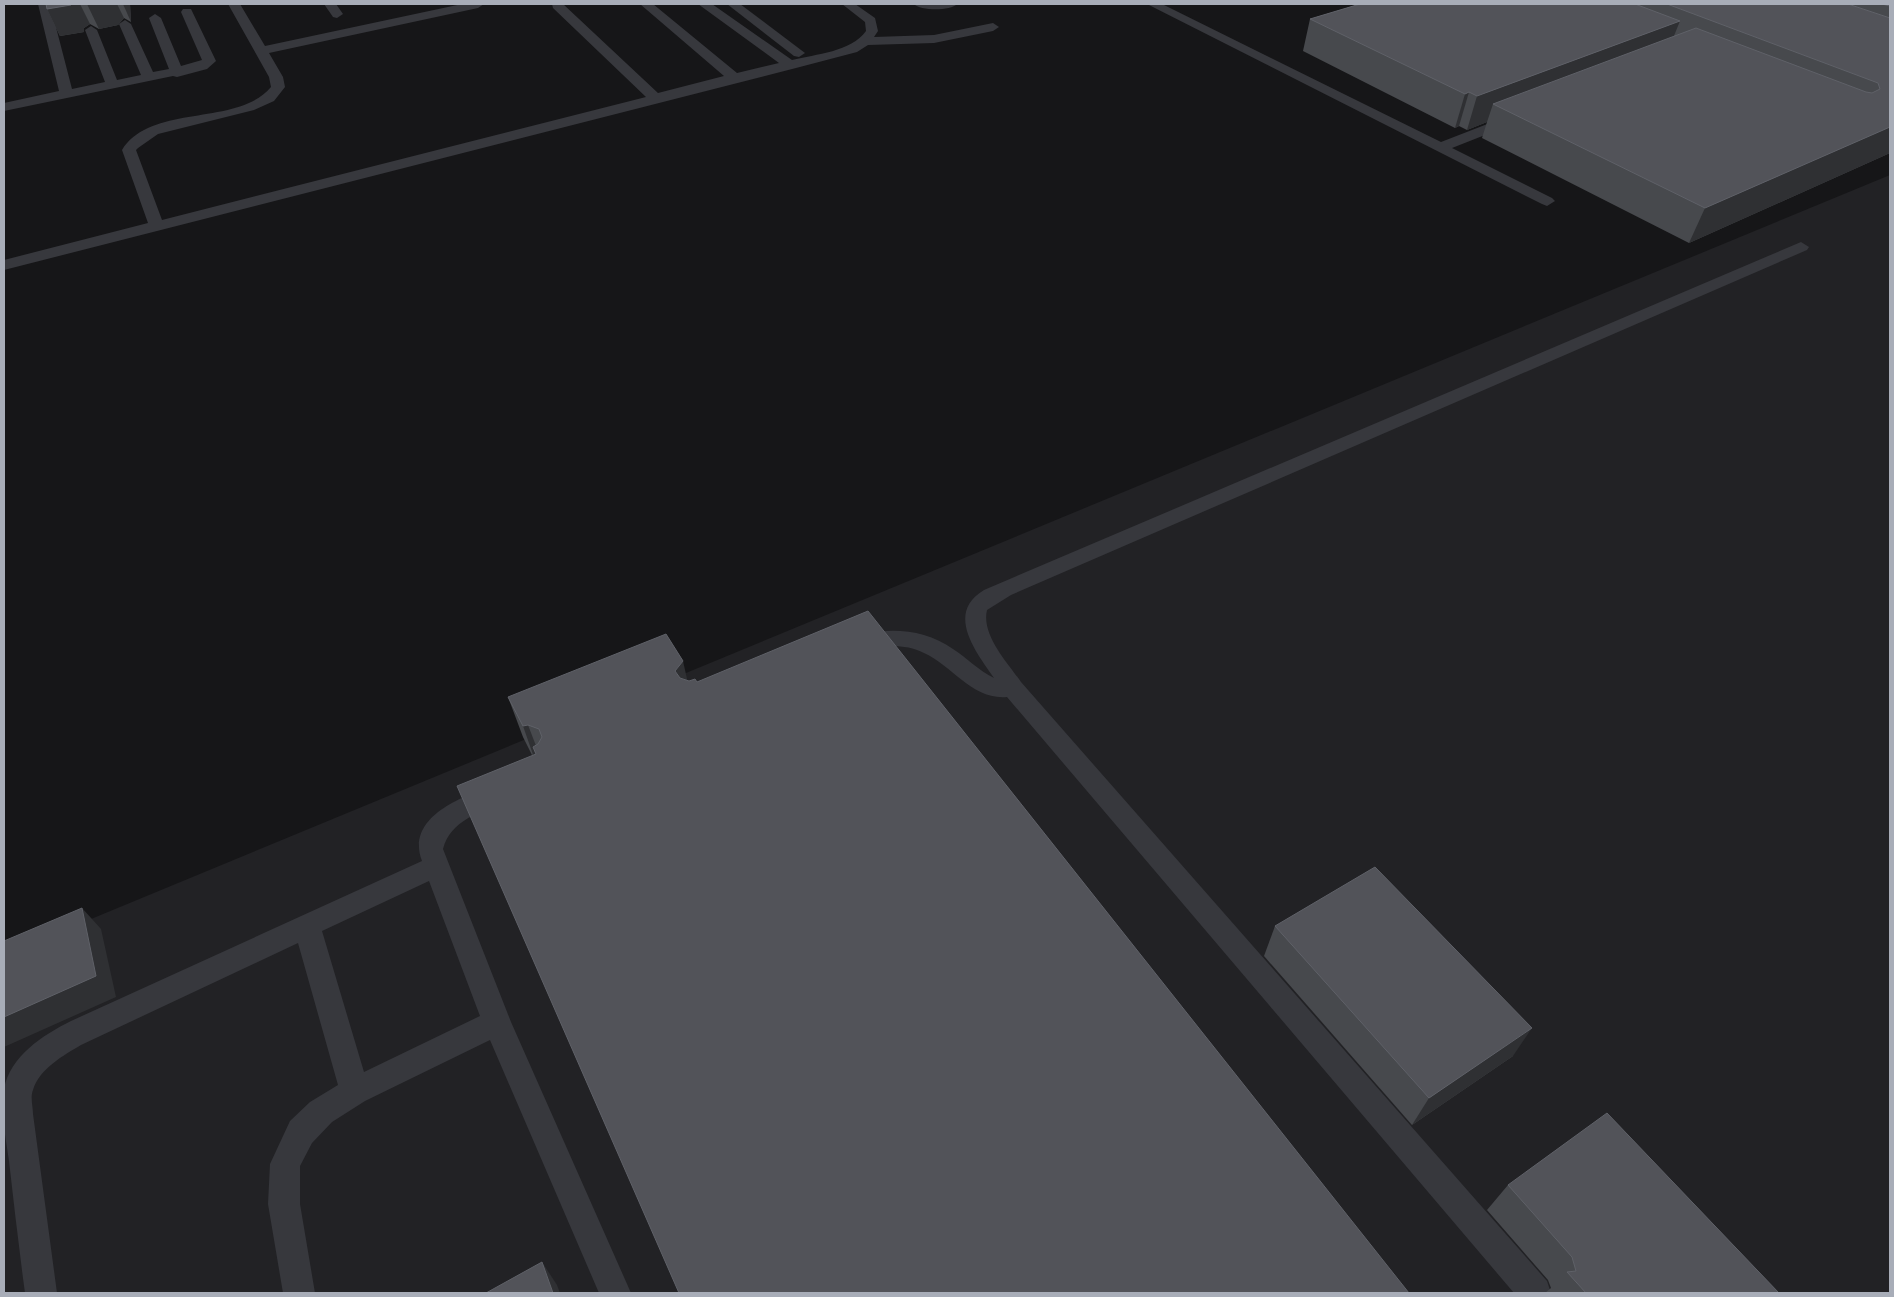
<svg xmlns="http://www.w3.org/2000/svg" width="1894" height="1297" viewBox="0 0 1894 1297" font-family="'Open Sans',sans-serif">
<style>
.built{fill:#222225}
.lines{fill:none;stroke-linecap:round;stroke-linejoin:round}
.lane{fill:#37383d;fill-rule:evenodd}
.wall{fill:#47494d}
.shaded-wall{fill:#2f3033}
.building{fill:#525359;stroke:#5f6168}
</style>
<rect width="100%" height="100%" fill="#161618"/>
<polygon class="built" points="1890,175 1890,1293 4,1293 4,955"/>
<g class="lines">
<g class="lane">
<polygon points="38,4 50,4 72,89 105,82 85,30 91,26 97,30 117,80 141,75 119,24 125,20 131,24 153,72 169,69 149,18 155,14 161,18 181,66 202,60 181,12 183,9 191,9 216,61 207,69 177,77 173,76 4,111 4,103 59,91"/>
<path d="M228,4h12l25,42 197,-42h22l-6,4 -209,45 14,24 2,10 -11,14 -20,9 -96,24 -20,14 -2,2 26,70 484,-123 -93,-89 -1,-4h11l95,89 66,-17 -84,-72h13l84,69 42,-10 -81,-59h14l80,56c24,-6 59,-8 74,-29l-1,-9 -23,-18h13l20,14 3,13 -4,6 60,-2 59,-12 6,4 -6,4 -59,12 -66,2 -11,7 -61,16 -792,202v-10l144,-37 -26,-73c29,-47 116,-23 149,-63l-2,-10z"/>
<polygon points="324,4 336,4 343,14 337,18 333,17"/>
<polygon points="727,4 740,4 805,53 799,57 794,56"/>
<path d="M914,4h43c-6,7 -37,7 -43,0z"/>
<polygon points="1147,4 1162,4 1441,142 1508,116 1518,116 1520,119 1518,122 1452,148 1552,198 1555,201 1547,206 1542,204"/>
<path d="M1801,242l8,5 -2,3 -796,345 -24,15c-6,25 21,53 34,72l526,599 4,12h-37l-507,-596c-35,3 -54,-31 -83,-44 -14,-7 -30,-8 -46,-6 -9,1 -16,5 -26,2l-3,-6 3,-6c34,-10 71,-9 101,12 14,9 26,22 41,29 -18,-26 -49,-65 -10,-88z"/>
<path d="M495,785l9,3 3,7 -3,7c-25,11 -53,18 -61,47l68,173 120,271h-32l-109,-253 -125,61 -33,21 -20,21 -12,23v38l15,89h-32l-15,-89 2,-40 20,-43 20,-19 28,-17 -40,-142 -217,102c-17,10 -42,24 -48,45 -3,7 0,17 0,24l24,179h-32c-6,-44 -11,-88 -16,-132 -3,-22 -9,-49 -5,-72 6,-33 39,-54 67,-68l351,-160c-17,-44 41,-65 73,-76zM429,881l51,135 -116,56 -42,-141z"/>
</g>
</g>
<g class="wall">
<polygon points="46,4 130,4 131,22 124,18 118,25 99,29 90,24 84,28 84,32 60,36 47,9"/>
<polygon points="1360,4 1890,4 1890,153 1689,243 1482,138 1487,122 1467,130 1459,126 1455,128 1303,51 1310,19"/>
<polygon points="687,680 532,755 523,737 508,697"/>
<polygon points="1275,926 1513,1056 1412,1125 1264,956"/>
<polygon points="1508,1185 1779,1293 1545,1293 1551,1288 1548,1280 1487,1210"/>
</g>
<g class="shaded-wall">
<polygon points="71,4 80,4 90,24 84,28 84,32 60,36 47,9"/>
<polygon points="87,4 117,4 124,18 118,25 99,29"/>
<polygon points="123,4 130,4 131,22"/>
<polygon points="1680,21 1667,53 1493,104 1487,122 1467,130 1477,96"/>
<polygon points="1469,92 1459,126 1455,128 1465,94"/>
<polygon points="1890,127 1890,153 1689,243 1705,208"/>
<polygon points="683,661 692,701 675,671"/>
<polygon points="528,725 543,764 533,747 540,765 537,766 523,726"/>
<polygon points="82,908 101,929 116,997 4,1047 4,1017"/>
<polygon points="1532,1028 1513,1056 1412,1125 1429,1098"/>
<polygon points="542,1262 557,1285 560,1293 553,1293"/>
</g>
<g class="building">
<polygon points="46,4 71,4 71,5 47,9"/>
<polygon points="1360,4 1635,4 1680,21 1477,96 1469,92 1465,94 1310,19"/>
<polygon points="1667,4 1848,4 1890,18 1890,127 1705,208 1493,104 1696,28 1866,92 1872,93 1880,89 1878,83"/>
<polygon points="1882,4 1890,4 1890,6"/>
<polygon points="868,611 1409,1293 679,1293 457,786 536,754 533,747 538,744 542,737 539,729 528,725 523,726 508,697 666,634 683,661 675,671 680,678 689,681 695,679 697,682"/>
<polygon points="1375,867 1532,1028 1429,1098 1275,926"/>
<polygon points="82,908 96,976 4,1017 4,941"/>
<polygon points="1607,1113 1779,1293 1586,1293 1567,1272 1576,1271 1572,1257 1508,1185"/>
<polygon points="542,1262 553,1293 486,1293"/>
</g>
<rect width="1894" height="1297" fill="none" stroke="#a8adb8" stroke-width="10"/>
</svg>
